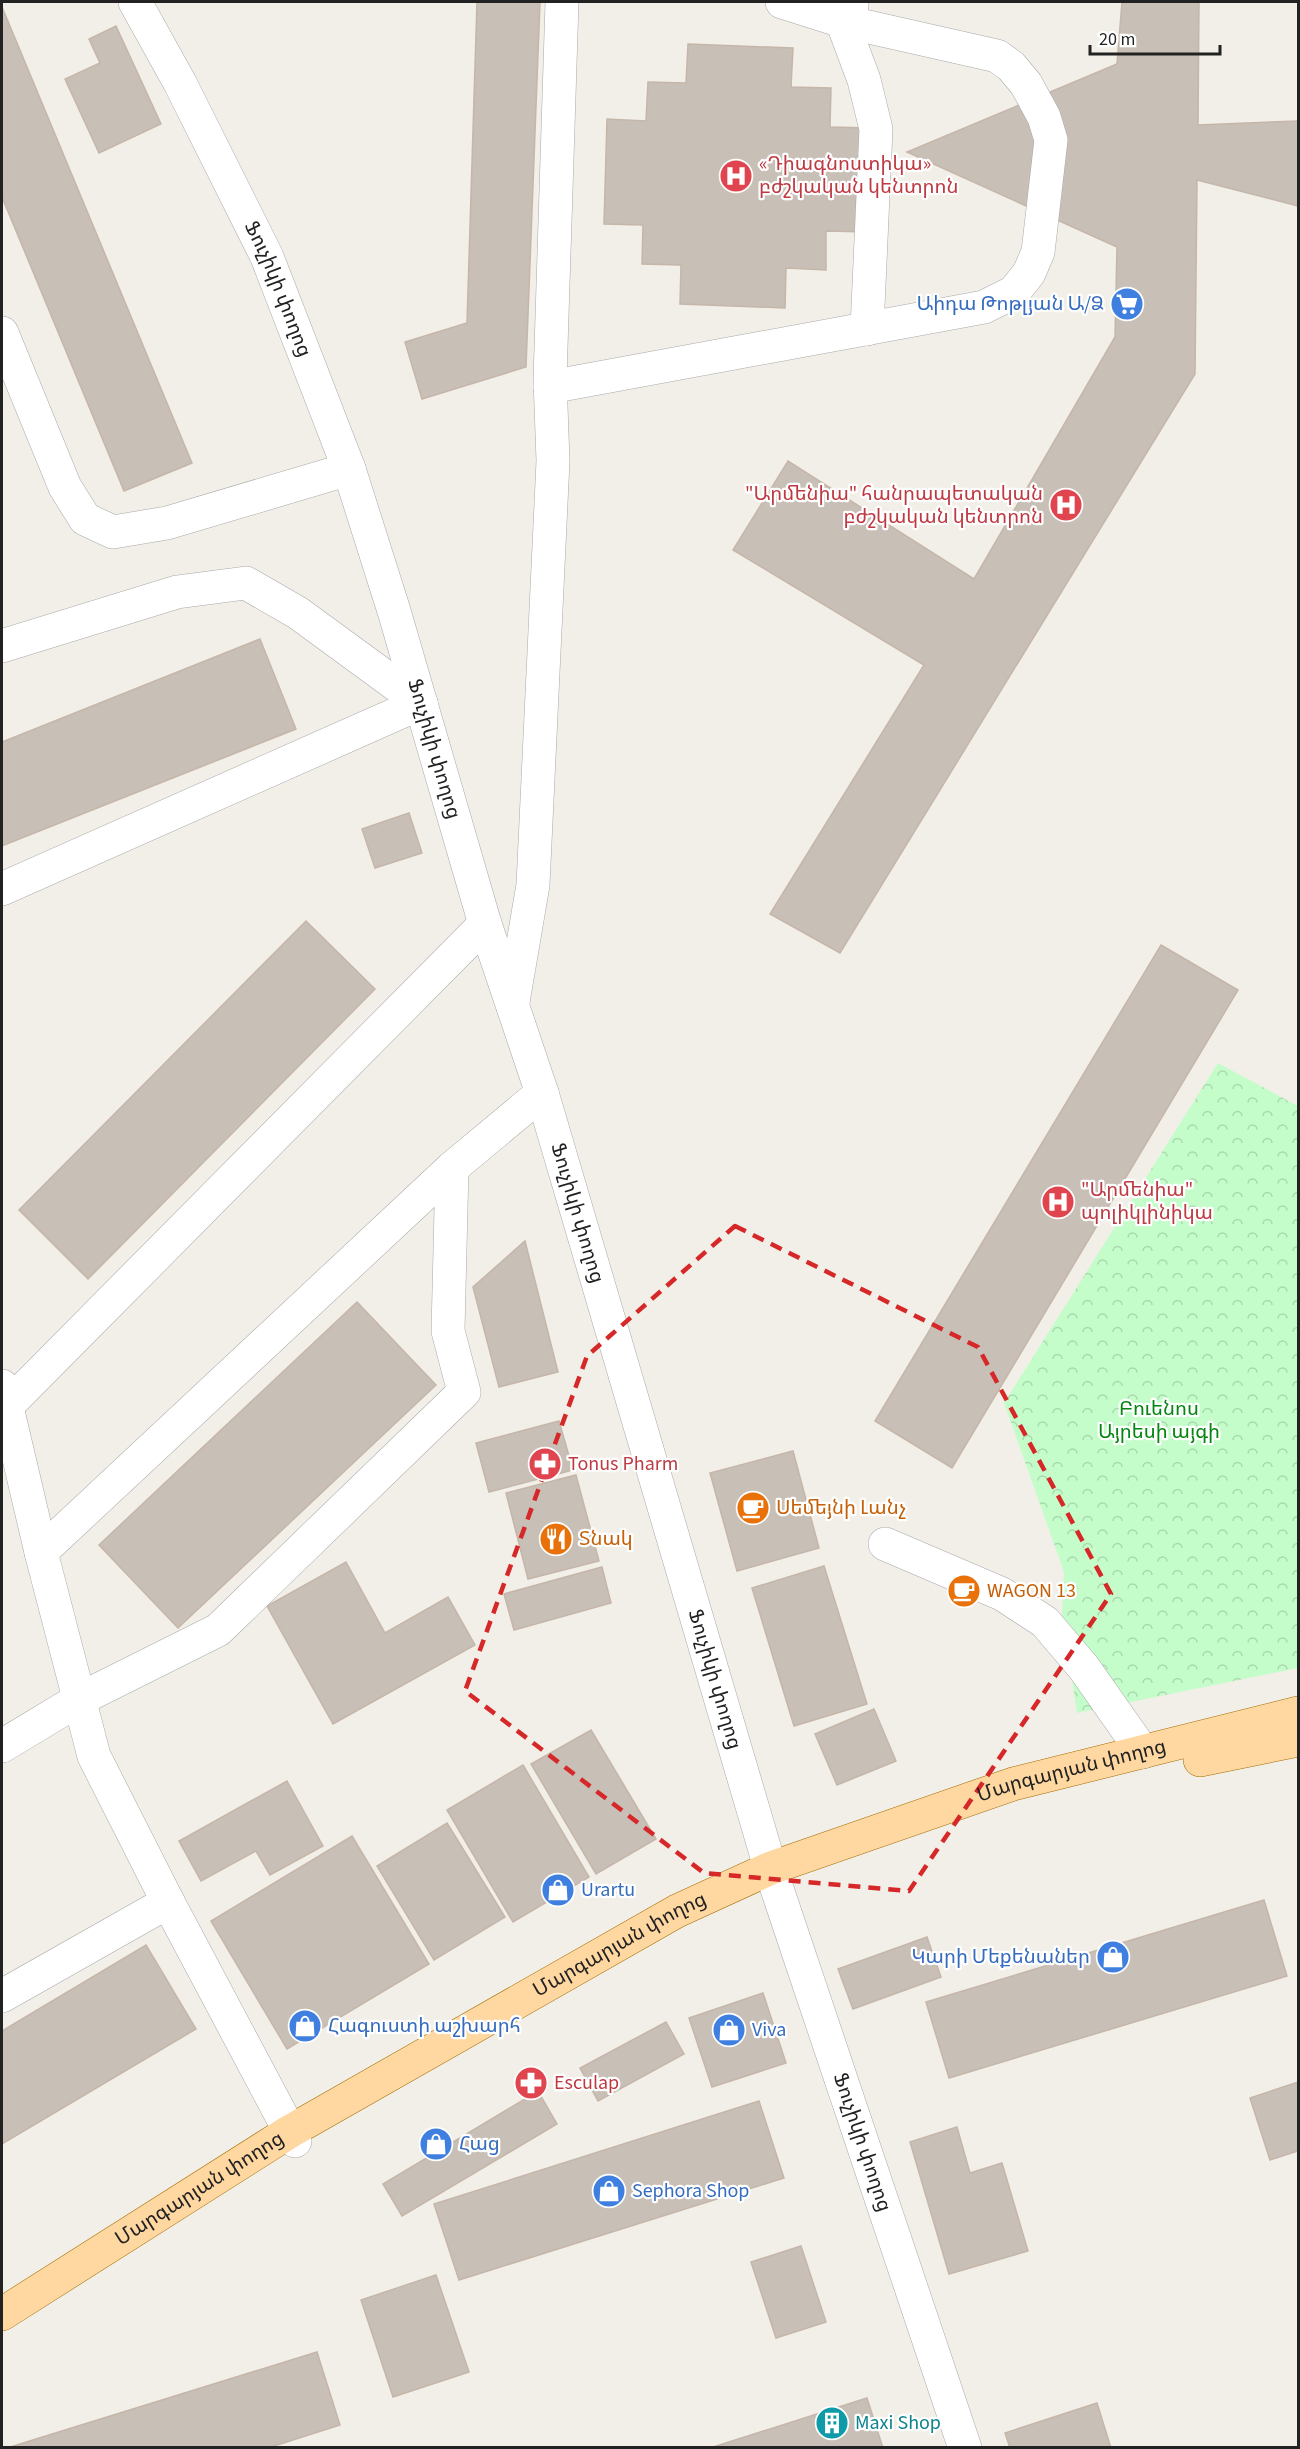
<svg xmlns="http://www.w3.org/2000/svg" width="1300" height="2449" viewBox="0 0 1300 2449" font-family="'Source Sans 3','Noto Sans Armenian',sans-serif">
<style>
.park{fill:url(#park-crowns)}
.building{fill:#c8bfb7;stroke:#c5b6a9;stroke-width:1.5}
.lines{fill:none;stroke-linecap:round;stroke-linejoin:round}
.minor-casing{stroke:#a9a9a9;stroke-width:34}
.major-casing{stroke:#a06d00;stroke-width:34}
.minor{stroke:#fff;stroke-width:33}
.major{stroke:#ffd7a1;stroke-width:33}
.marked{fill:none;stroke:#d62828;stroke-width:4.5;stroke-dasharray:12 8;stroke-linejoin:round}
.labels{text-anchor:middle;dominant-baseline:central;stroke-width:4.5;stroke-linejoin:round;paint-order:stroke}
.health-label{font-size:20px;fill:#be3a42;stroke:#fff;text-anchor:start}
.street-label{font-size:20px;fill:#222;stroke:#fff}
.shop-label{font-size:20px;fill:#366cbe;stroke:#fff;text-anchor:start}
.park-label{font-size:20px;fill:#058511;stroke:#fff}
.food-label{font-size:20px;fill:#c56008;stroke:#fff;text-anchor:start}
.culture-label{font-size:20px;fill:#0d838f;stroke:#fff;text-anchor:start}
</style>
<defs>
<pattern id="park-crowns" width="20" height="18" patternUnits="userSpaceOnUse" patternTransform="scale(1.5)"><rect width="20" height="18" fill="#c4fdca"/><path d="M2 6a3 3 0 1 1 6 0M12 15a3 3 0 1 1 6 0" fill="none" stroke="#a8d9ad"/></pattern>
</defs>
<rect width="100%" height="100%" fill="#f2efe8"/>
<polygon class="park" points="1218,1063 1298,1106 1298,1668 1077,1713 1062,1613 1064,1572 1004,1403"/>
<g class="building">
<polygon points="477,2 540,2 526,367 422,399 405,342 467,323"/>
<polygon points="1122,2 1199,2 1198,125 1298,121 1298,206 1197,180 1195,374 840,953 770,914 924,665 733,550 788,461 974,579 1115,337 1117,247 907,152 1117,64"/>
<polygon points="2,7 192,463 124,491 2,197"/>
<polygon points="116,26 161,124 99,153 65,79 100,63 89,39"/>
<polygon points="688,44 793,48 791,87 831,88 830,127 869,128 866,232 826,231 826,270 786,268 785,308 680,304 681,265 642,264 643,225 604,224 607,119 646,121 648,82 686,83"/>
<polygon points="260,639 296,729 2,846 2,742"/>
<polygon points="409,813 422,853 375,868 362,829"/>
<polygon points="306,921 375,989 88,1279 19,1210"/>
<polygon points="1161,945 1238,990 952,1468 875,1421"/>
<polygon points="525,1241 558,1372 499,1387 473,1287"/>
<polygon points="357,1302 436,1385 178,1628 99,1545"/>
<polygon points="559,1421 573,1470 489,1492 476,1443"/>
<polygon points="793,1451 819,1548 737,1571 710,1473"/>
<polygon points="576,1475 599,1561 528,1579 506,1493"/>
<polygon points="346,1562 385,1633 448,1597 475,1645 333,1724 267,1606"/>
<polygon points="824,1566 867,1704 794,1726 752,1588"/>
<polygon points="602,1567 611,1603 514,1630 504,1594"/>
<polygon points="874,1709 896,1761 837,1785 815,1734"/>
<polygon points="591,1730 656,1839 596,1874 531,1764"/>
<polygon points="523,1765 589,1877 513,1922 447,1810"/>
<polygon points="287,1781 323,1846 270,1875 256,1851 201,1881 179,1841"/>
<polygon points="447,1823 505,1917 434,1960 377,1866"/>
<polygon points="352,1836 429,1964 287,2049 211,1921"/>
<polygon points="1264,1900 1287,1976 949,2078 926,2002"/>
<polygon points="927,1937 941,1977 853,2009 838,1969"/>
<polygon points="146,1945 196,2029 2,2144 2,2031"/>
<polygon points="763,1993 786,2063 712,2087 689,2018"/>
<polygon points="666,2022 684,2054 598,2101 580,2068"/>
<polygon points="1298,2082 1298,2151 1270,2160 1250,2098"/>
<polygon points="538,2091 557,2124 402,2216 383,2184"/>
<polygon points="759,2101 784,2178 459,2280 434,2204"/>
<polygon points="957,2127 970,2173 1002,2163 1028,2251 949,2274 910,2142"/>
<polygon points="801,2246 826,2322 776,2338 751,2262"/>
<polygon points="436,2275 469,2372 393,2397 361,2300"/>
<polygon points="317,2352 340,2425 268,2448 7,2448"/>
<polygon points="867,2398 883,2448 710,2448"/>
<polygon points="1097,2403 1111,2448 1010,2448 1005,2433"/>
</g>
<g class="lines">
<defs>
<g id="minor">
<path id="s1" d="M135,2l45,81 87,174 82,212 45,142 91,313 57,169 231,784 192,571"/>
<polyline points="852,6 842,21 864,80 876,129 867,329"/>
<polyline points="2,333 65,487 85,519 113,532 167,523 349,469"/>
<polyline points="550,387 984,307 1014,292 1029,273 1038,252 1051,140 1044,117 1026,84 1011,66 997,56 842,21 782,2"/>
<polyline points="2,646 177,592 246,583 298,613 421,703"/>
<polyline points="2,889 421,703"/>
<polyline points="513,1002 533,885 553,461 550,379 562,2"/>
<polyline points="2,1386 41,1552 94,1756 168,1902 295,2141"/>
<polyline points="2,1407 7,1406 485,924"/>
<polyline points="885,1544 1002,1594 1045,1622 1084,1668 1143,1752"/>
<polyline points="41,1552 452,1168 542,1093"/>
<polyline points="2,1746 80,1699 218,1630 464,1392 448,1331 452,1168"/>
<polyline points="2,1996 168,1902"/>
</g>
<g id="major">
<polyline points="1200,1760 1298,1740"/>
<path id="s2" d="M2,2314l287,-182 388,-221 94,-43 242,-84 285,-71"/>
</g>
</defs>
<use href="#minor" class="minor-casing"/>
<use href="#major" class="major-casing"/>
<use href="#minor" class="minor"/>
<use href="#major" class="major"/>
</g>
<path class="marked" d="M735,1226l243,121 133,247 -202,297 -205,-18 -239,-182 122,-335z"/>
<defs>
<symbol id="hospital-disc" viewBox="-11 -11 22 22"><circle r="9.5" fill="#e0444e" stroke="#fff"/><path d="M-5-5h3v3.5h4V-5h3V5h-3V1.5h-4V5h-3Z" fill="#fff"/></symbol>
<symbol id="supermarket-disc" viewBox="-11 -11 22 22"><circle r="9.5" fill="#3f7fe0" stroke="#fff"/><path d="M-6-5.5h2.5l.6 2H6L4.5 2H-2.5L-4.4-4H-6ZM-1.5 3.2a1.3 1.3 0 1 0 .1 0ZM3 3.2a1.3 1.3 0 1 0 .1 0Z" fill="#fff"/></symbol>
<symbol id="pharmacy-disc" viewBox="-11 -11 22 22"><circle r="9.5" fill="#e0444e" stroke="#fff"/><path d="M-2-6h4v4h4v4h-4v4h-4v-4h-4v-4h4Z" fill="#fff"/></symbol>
<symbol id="cafe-disc" viewBox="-11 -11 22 22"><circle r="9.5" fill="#e8710a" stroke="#fff"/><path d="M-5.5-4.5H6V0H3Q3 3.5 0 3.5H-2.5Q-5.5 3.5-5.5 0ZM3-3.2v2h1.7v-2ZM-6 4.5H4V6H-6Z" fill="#fff"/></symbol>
<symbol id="restaurant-disc" viewBox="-11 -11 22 22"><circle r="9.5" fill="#e8710a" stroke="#fff"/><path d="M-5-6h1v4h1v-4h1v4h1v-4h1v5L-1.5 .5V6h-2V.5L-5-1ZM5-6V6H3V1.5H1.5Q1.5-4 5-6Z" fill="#fff"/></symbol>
<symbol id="shop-disc" viewBox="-11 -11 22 22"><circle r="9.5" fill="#3f7fe0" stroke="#fff"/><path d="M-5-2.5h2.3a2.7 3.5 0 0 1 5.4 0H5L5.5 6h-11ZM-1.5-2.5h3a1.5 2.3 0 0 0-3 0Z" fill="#fff"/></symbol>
<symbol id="building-disc" viewBox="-11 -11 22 22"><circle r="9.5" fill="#0f9aa8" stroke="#fff"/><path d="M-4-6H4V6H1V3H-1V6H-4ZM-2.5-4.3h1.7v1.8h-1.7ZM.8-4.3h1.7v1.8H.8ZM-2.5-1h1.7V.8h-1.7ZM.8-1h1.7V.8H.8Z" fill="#fff"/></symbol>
</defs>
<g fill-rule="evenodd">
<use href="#hospital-disc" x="717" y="157" width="38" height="38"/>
<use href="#supermarket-disc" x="1108" y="285" width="38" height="38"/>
<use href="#hospital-disc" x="1047" y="486" width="38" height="38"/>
<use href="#hospital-disc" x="1039" y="1183" width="38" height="38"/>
<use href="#pharmacy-disc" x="526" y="1445" width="38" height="38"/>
<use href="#cafe-disc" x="734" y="1489" width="38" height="38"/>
<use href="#restaurant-disc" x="537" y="1520" width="38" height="38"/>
<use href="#cafe-disc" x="945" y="1572" width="38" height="38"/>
<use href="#shop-disc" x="539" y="1871" width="38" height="38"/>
<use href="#shop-disc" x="1094" y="1938" width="38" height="38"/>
<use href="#shop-disc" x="286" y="2007" width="38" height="38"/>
<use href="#shop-disc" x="710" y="2011" width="38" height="38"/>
<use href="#pharmacy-disc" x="512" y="2064" width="38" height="38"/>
<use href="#shop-disc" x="417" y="2125" width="38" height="38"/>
<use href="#shop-disc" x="590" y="2172" width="38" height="38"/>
<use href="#building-disc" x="813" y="2404" width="38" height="38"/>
</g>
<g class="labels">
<g class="health-label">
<text x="759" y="164">«Դիագնոստիկա»<tspan x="759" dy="23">բժշկական կենտրոն</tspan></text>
<text x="1043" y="494" text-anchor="end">"Արմենիա" հանրապետական<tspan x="1043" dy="23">բժշկական կենտրոն</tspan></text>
<text x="1081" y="1190">"Արմենիա"<tspan x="1081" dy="23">պոլիկլինիկա</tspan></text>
<text x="568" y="1464">Tonus Pharm</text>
<text x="554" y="2083">Esculap</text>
</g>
<g class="street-label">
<text stroke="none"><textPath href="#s1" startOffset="321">Ֆուչիկի փողոց</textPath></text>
<text stroke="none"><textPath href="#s1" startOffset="807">Ֆուչիկի փողոց</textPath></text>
<text stroke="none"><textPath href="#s1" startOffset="1293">Ֆուչիկի փողոց</textPath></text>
<text stroke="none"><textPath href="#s1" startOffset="1779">Ֆուչիկի փողոց</textPath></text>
<text stroke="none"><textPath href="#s2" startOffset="1206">Մարգարյան փողոց</textPath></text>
<text stroke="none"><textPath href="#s2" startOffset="720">Մարգարյան փողոց</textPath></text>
<text stroke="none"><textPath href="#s1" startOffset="2265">Ֆուչիկի փողոց</textPath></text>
<text stroke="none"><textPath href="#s2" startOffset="234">Մարգարյան փողոց</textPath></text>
</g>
<g class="shop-label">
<text x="1104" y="304" text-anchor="end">Աիդա Թոթլյան Ա/Ձ</text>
<text x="581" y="1890">Urartu</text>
<text x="1090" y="1957" text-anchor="end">Կարի Մեքենաներ</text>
<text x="328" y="2026">Հագուստի աշխարհ</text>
<text x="752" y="2030">Viva</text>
<text x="459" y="2144">Հաց</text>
<text x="632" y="2191">Sephora Shop</text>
</g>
<g class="park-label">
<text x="1159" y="1409">Բուենոս<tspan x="1159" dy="23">Այրեսի այգի</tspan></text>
</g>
<g class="food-label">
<text x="776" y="1508">Սեմեյնի Լանչ</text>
<text x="579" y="1539">Տնակ</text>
<text x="987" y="1591">WAGON 13</text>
</g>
<g class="culture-label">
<text x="855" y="2423">Maxi Shop</text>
</g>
</g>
<rect width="1300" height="2449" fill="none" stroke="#222222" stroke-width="6"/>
<path d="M1090 45v9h130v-9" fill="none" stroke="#222222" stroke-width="3"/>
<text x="1099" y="45" font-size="18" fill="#222222" stroke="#ffffff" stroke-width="4.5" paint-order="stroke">20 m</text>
</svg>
